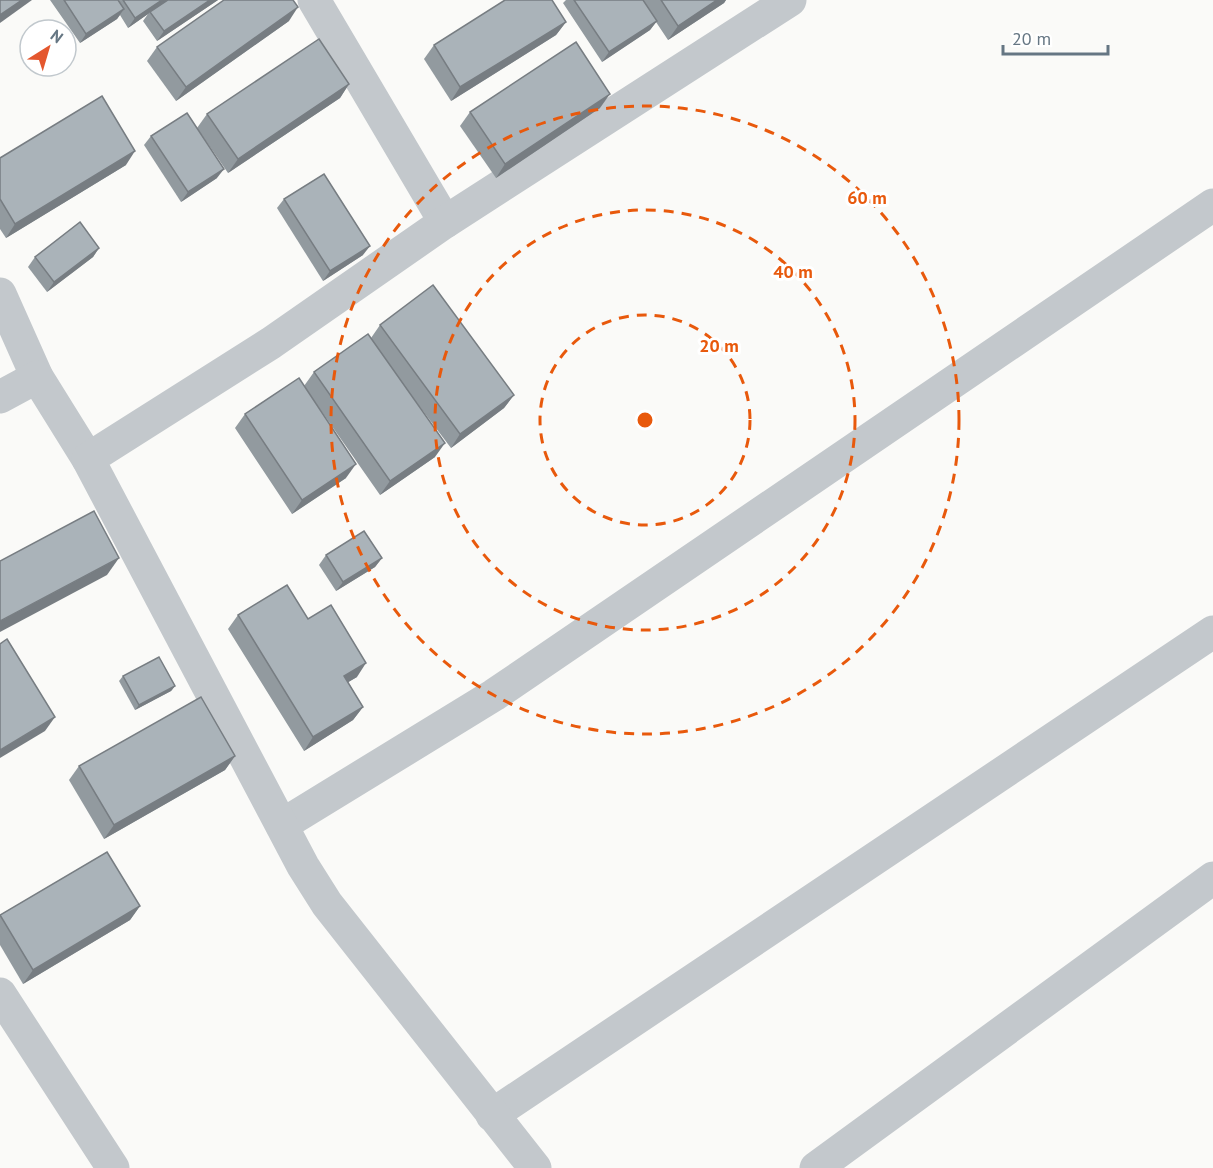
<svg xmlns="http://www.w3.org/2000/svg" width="1213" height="1168" viewBox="0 0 1213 1168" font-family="'PT Sans',sans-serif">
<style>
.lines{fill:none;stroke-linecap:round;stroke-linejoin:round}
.minor{stroke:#c3c8cc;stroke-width:33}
.wall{fill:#929a9f}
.shaded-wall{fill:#777d82}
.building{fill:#aab3b9;stroke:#777d82;stroke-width:1.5}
.ring{fill:none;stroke:#e8590c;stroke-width:3;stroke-dasharray:10 8}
.centre{fill:#e8590c;stroke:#fff;stroke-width:3}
.ring-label{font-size:18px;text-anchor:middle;font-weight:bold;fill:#e8590c;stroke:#fff;stroke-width:6;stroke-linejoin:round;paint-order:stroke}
</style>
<rect width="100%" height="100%" fill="#fafaf8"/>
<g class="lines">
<g class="minor">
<polyline points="314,0 445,222"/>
<polyline points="0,294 37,377 88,459"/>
<polyline points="0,397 37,377"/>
<polyline points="282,825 494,695 1213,205"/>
<polyline points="0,994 113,1168"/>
<polyline points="492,1115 1213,632"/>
<polyline points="535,1168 327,904 303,866 88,459 271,343 445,222 790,0"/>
<polyline points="816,1168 1213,878"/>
</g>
</g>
<g class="wall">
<polygon points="50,0 218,0 157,41 143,21 148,14 128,28 120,15 117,19 80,43"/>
<polygon points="566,0 726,0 724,3 668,40 656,22 650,30 602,62 563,3"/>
<polygon points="289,21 176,101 147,61 157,47"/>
<polygon points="566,22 556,35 451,101 424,59 434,45"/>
<polygon points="349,84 340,98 228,173 197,128 207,114"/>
<polygon points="600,108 496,178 460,126 470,112"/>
<polygon points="151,136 217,178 181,202 144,145"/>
<polygon points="0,158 126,165 6,238 0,229"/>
<polygon points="284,199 363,255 323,281 277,208"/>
<polygon points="99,248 93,257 47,292 28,267 35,257"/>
<polygon points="380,325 514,395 504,408 451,448 407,390 435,457 380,495 315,402 346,478 292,514 235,428 245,414 304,386 314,372 371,338"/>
<polygon points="326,555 382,558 375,567 336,591 319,565"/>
<polygon points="238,615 308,619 357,677 348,682 363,707 353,720 304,751 228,629"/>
<polygon points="123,676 175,686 171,691 135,710 119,681"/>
<polygon points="235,756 225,770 104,839 69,780 79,766"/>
<polygon points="140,906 130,920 23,984 0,945 0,916"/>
</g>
<g class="shaded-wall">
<polygon points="22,0 32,0 0,23 0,15"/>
<polygon points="162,0 169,0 150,12 148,14 128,28 135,18"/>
<polygon points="210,0 218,0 157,41 164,31"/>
<polygon points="717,0 726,0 724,3 668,40 678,26"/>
<polygon points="298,7 289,21 176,101 186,87"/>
<polygon points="124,9 117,19 80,43 86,34"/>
<polygon points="657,21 650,30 602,62 609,52"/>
<polygon points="566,22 556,35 451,101 460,87"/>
<polygon points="349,84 340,98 228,173 238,159"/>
<polygon points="610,94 600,108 496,178 505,164"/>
<polygon points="135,151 126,165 6,238 15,224"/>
<polygon points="224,169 217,178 181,202 188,192"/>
<polygon points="370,246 363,255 323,281 330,271"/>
<polygon points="99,248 93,257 47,292 54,282"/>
<polygon points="514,395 504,408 451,448 460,434"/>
<polygon points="445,443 435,457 380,495 390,481"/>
<polygon points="356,464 346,478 292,514 302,500"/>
<polygon points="119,558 107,575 0,632 0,621"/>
<polygon points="382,558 375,567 336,591 343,582"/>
<polygon points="366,663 357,677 335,690 344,676"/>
<polygon points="175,686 171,691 135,710 139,705"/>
<polygon points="363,707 353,720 304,751 313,737"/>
<polygon points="55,717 45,731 0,758 0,750"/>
<polygon points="235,756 225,770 104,839 114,825"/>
<polygon points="140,906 130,920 23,984 33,970"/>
</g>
<g class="building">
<polygon points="0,0 22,0 0,15"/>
<polygon points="64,0 118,0 124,9 86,34"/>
<polygon points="123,0 162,0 135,18"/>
<polygon points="168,0 210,0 164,31 150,12"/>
<polygon points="224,0 293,0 298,7 186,87 157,47"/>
<polygon points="505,0 552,0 566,22 460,87 434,45"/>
<polygon points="574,0 643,0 657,21 609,52"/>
<polygon points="661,0 717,0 678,26"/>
<polygon points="319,39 349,84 238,159 207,114"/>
<polygon points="576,42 610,94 505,164 470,112"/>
<polygon points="102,96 135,151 15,224 0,199 0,158"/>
<polygon points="187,113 224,169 188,192 151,136"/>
<polygon points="324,174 370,246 330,271 284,199"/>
<polygon points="80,222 99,248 54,282 35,257"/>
<polygon points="433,285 514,395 460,434 380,325"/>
<polygon points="368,334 445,443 390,481 314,372"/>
<polygon points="299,378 356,464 302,500 245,414"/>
<polygon points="94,511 119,558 0,621 0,561"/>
<polygon points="364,531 382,558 343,582 326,555"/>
<polygon points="287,585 308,619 331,605 366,663 344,676 363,707 313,737 238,615"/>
<polygon points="7,639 55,717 0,750 0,644"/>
<polygon points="159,657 175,686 139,705 123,676"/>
<polygon points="201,697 235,756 114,825 79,766"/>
<polygon points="107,852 140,906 33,970 0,915"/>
</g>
<g class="ring">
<circle cx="645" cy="420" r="105"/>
<circle cx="645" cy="420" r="210"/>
<circle cx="645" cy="420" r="314"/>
</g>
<circle cx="645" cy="420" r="9" class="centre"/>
<g class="ring-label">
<text x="867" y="204">60 m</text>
<text x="793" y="278">40 m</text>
<text x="719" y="352">20 m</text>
</g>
<g transform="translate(48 48) rotate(37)"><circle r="28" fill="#ffffff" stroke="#c1c8cd" stroke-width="1.5"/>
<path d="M0-4.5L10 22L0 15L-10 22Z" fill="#e4572e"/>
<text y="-9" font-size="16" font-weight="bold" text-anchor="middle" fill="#657683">N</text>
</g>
<path d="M1003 45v9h105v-9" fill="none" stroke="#657683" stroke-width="3"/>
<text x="1012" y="45" font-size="18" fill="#657683" stroke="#ffffff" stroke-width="4.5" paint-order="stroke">20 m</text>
</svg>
